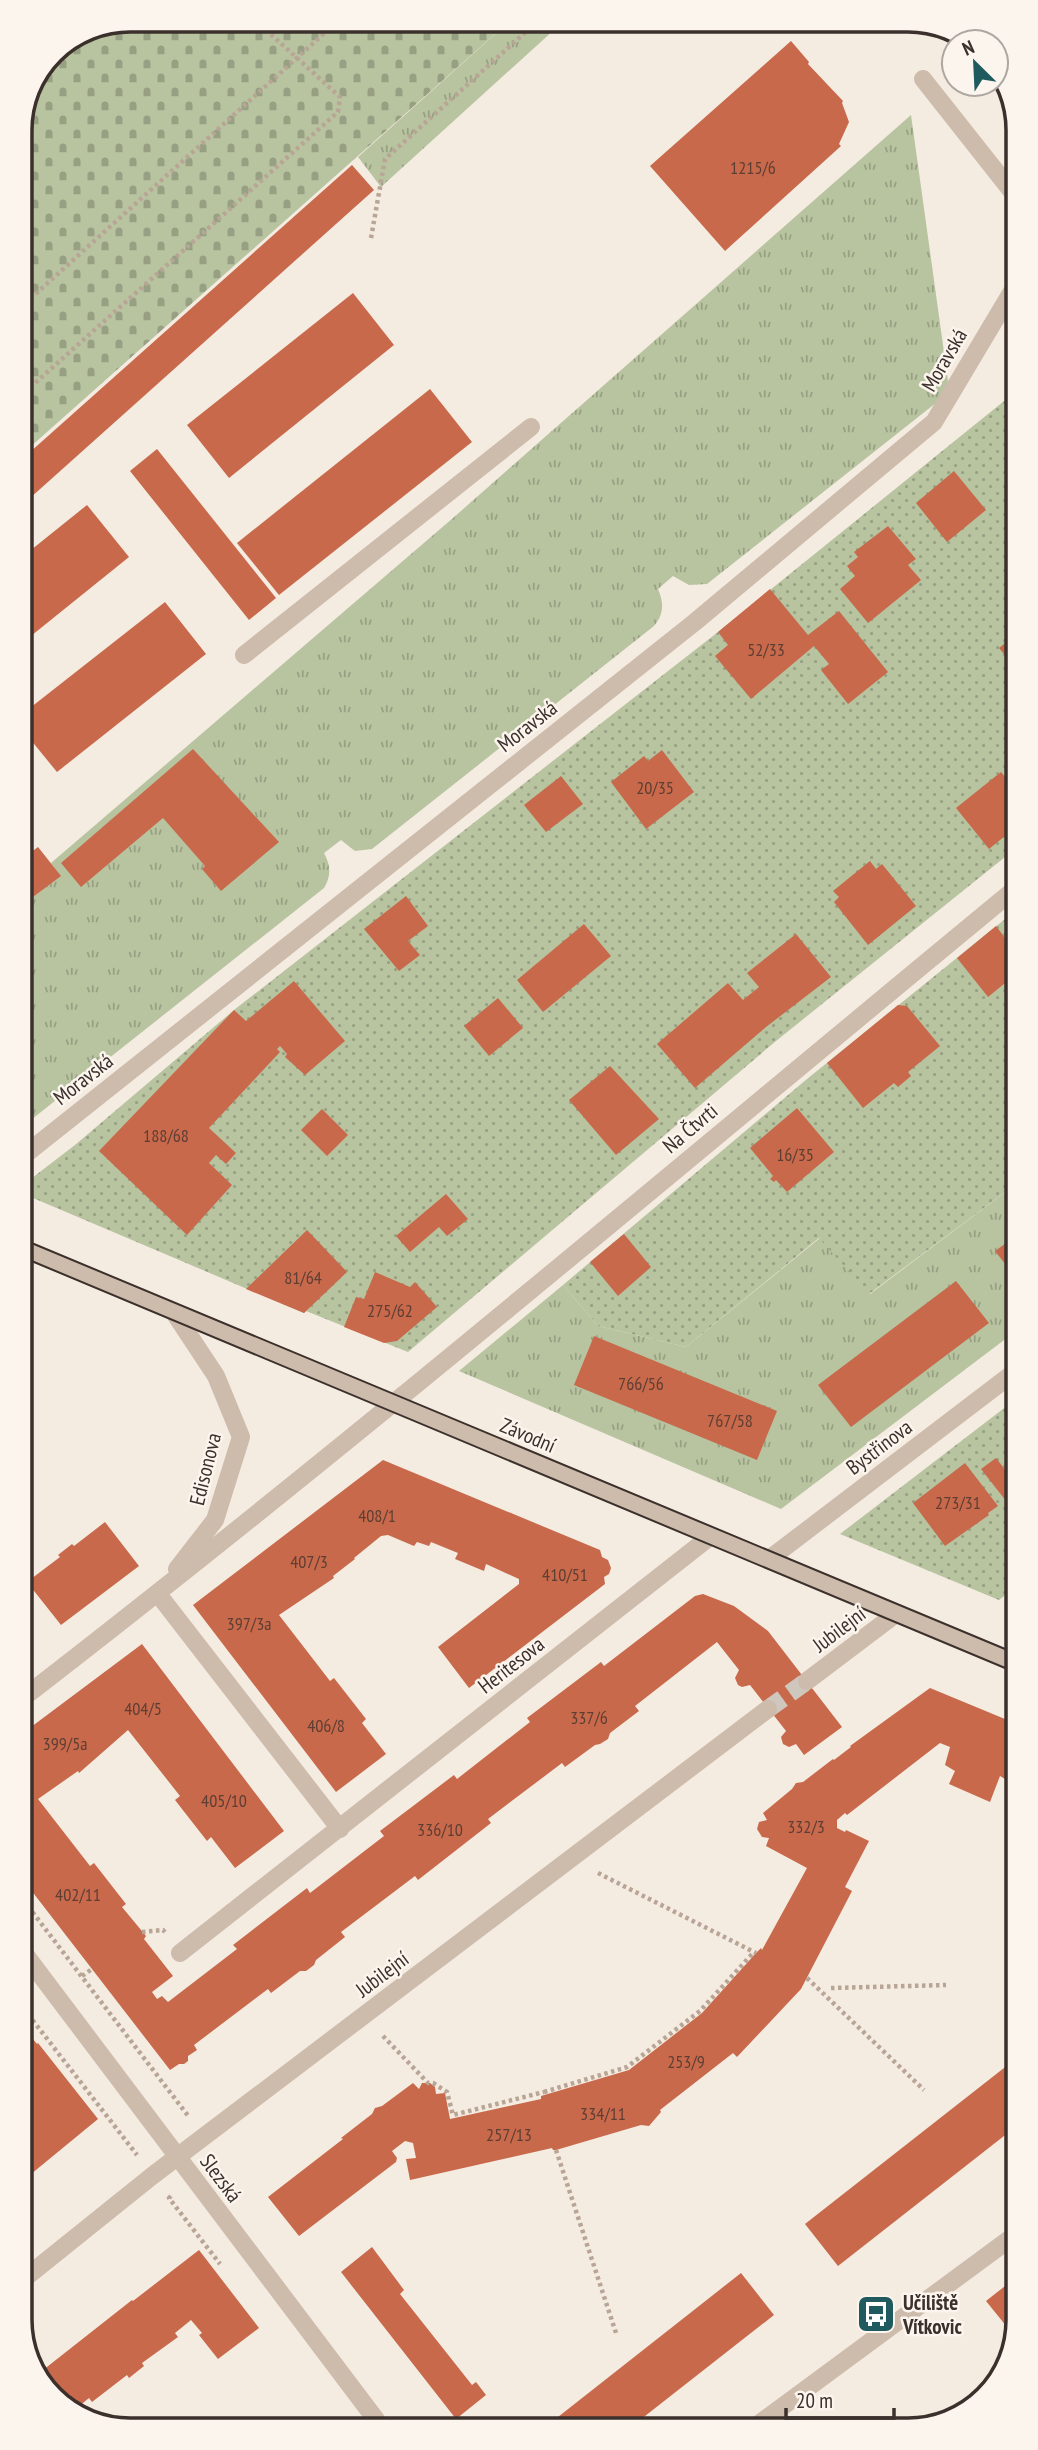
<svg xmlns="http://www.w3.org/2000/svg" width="1038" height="2450" viewBox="0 0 1038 2450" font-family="'PT Sans Narrow',sans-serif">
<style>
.grass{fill:url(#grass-tufts)}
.cemetery{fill:url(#cemetery-stones)}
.garden{fill:url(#garden-dots)}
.building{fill:#c8694b}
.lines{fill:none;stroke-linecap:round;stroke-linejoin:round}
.minor-tunnel{stroke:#cfc6bd;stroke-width:18;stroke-dasharray:18 9;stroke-linecap:butt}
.path{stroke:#b9a596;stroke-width:4.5;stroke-dasharray:3.5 3.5;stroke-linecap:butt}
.service{stroke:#cdbbac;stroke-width:18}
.minor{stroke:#cdbbac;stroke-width:18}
.tram{stroke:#3b302b;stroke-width:2}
.labels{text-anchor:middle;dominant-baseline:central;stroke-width:5;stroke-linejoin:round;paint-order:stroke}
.number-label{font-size:18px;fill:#5e3e33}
.street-label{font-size:21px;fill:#3b302b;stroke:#fbf5ee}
.poi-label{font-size:21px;font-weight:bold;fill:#3b302b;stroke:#fbf5ee;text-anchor:start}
.rim{fill:none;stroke:#3b302b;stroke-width:3.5}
</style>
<defs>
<pattern id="grass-tufts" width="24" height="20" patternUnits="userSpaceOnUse" patternTransform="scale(1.75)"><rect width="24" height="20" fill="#b8c4a0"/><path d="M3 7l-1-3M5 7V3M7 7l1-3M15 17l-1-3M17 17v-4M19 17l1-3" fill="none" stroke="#97a083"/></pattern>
<pattern id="cemetery-stones" width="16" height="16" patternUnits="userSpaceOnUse" patternTransform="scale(1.75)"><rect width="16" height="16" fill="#b8c4a0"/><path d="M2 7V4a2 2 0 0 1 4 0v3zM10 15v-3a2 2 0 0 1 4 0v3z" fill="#97a083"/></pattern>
<pattern id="garden-dots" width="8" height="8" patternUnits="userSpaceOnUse" patternTransform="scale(1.75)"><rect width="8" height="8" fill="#b8c4a0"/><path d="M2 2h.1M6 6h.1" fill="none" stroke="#97a083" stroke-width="1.8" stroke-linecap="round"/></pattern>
</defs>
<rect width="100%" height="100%" fill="#f4ebe1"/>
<g class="grass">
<polygon points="512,19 566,19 381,187 358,157"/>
<path d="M911,115l37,266 -2,14 -239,189 -18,1 -16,-9 -15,13c6,14 6,25 -4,37l-282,223 -17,2 -14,-11 -17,13c7,13 7,23 0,35l-302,239 -1,-221 39,-30 -9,-13 402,-345z"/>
<polygon points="1016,1184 1016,1331 781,1509 459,1371 563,1285 598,1326 686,1347 820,1238 870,1294"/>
</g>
<polygon class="cemetery" points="129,19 512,19 20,456 19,122 52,51"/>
<g class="garden">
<polygon points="1014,393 1015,849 776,1041 408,1352 306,1311 304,1313 26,1195 32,1178 75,1145 234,1010 718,632"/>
<polygon points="1015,911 1016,1184 869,1294 819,1238 686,1347 598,1326 563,1285 807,1079"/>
<polygon points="1016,1399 1017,1586 999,1600 840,1534"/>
</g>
<g class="building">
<polygon points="791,41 809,62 808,64 843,101 842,103 849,122 839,144 841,146 725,251 650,166"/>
<polygon points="352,165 374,190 20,507 20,461"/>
<polygon points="353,293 394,345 229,478 187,425"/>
<polygon points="430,389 472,442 279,595 237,543"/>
<polygon points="157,449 276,598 249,620 130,471"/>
<polygon points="954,471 986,510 947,542 916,503"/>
<polygon points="87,505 129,557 21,644 21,558"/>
<polygon points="888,526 916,559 908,565 921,580 868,623 840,589 855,576 847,566 858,557 854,552"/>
<polygon points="770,589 808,635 839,611 888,672 848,704 821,670 829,664 814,646 751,699 715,656 728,645 718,632"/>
<polygon points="165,602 206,654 57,772 21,728 21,715"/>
<polygon points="1014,636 1014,652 1015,667 999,648"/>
<polygon points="193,749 279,842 221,891 202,869 205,866 163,818 81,887 61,863"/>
<polygon points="662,750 694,792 646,829 611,782 644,756 648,761"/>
<polygon points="1001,772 1015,789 1015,828 989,849 956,808"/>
<polygon points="561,776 583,804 546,832 524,805"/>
<polygon points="38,847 61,876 21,906 21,860"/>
<polygon points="870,861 876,869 882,864 916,906 868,945 834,902 839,897 833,891"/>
<polygon points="406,896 428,926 408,941 420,955 399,971 364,929"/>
<polygon points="584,924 611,956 543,1012 517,980"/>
<polygon points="996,926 1015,951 1015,975 988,997 957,958"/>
<polygon points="796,934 831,977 766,1027 695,1088 657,1044 728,983 743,1000 759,987 747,973"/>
<polygon points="294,981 345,1041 305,1075 285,1057 287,1054 280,1046 277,1049 280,1052 209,1128 236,1153 226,1164 216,1155 209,1163 232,1185 187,1235 99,1151 234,1010 246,1021"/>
<polygon points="498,998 523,1028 489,1056 464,1026"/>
<polygon points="898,1005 907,1006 940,1046 908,1072 911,1076 898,1087 894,1083 863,1108 827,1063"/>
<polygon points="610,1066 659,1119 616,1155 569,1100"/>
<polygon points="797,1108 834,1152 787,1192 776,1180 774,1182 770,1179 773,1176 750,1148"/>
<polygon points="322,1109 348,1135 327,1156 301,1130"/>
<polygon points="446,1194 468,1219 447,1236 439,1227 410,1252 396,1236"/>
<polygon points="307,1230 347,1272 304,1313 246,1289"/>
<polygon points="624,1234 651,1267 618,1296 590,1262"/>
<polygon points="1016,1236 1016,1278 995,1251"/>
<polygon points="375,1272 410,1287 415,1282 437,1307 397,1341 384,1343 344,1327 356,1297 364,1299"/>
<polygon points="956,1281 989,1323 851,1427 818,1385"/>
<polygon points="594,1336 777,1411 757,1460 574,1385"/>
<polygon points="1016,1426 1016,1436 1017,1449 1006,1434"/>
<polygon points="996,1458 1017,1485 1017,1501 1010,1506 981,1469"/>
<polygon points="383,1460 600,1550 602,1557 608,1560 611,1568 609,1574 604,1577 605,1584 469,1688 438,1647 519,1584 519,1579 486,1564 484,1571 455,1559 458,1553 431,1542 429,1546 417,1542 414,1546 388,1535 381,1536 354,1558 355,1559 333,1576 334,1578 279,1615 330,1681 334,1678 366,1719 362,1723 386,1754 336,1792 193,1605"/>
<polygon points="965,1463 998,1506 988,1513 989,1515 945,1546 913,1503"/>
<polygon points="105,1522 139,1566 61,1625 27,1582 60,1557 58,1555 72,1544 74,1546"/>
<polygon points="703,1594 734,1606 768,1631 842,1727 804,1755 796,1744 789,1747 783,1744 781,1737 786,1731 750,1685 742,1687 738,1685 735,1678 739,1670 717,1642 635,1706 639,1711 610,1733 608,1739 600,1744 595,1745 565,1767 562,1763 488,1819 491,1823 418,1880 415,1876 341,1932 345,1937 316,1960 314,1965 306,1971 300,1971 271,1993 268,1989 194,2045 197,2050 188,2056 188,2061 184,2064 179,2064 170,2070 24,1881 23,1733 142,1644 284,1831 235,1868 211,1837 207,1841 175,1800 180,1796 128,1730 79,1773 78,1771 38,1799 90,1866 94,1863 126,1904 122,1907 146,1936 144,1939 173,1976 152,1992 157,1999 162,1996 168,2002 237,1949 233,1945 307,1888 310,1893 384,1836 380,1831 454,1775 457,1779 530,1722 527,1718 601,1662 604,1666 695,1596"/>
<polygon points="930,1688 1017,1724 1017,1737 1011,1751 1016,1753 1005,1779 1000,1776 990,1802 949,1784 955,1771 945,1765 950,1747 940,1743 847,1815 845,1813 837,1820 837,1828 845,1832 846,1830 869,1841 845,1887 852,1891 801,1989 737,2057 733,2053 660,2110 661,2112 649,2126 641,2125 556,2150 553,2150 552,2148 410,2180 406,2159 416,2158 413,2143 405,2141 392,2151 397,2158 396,2162 299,2236 268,2197 343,2139 341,2138 372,2114 375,2108 382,2106 413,2083 419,2089 422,2083 430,2083 435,2087 436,2094 445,2093 450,2119 541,2099 541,2096 629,2070 702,2013 756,1953 761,1948 762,1950 807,1868 766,1846 769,1838 762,1837 757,1829 759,1822 767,1820 763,1813 792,1789 796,1783 803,1782 833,1759 834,1760 851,1747 850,1746"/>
<polygon points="24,2028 37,2044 38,2043 98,2119 25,2179 24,2113 29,2110 24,2105"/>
<polygon points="1018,2057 1018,2125 838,2266 805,2224"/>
<polygon points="372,2247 404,2290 400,2294 472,2385 476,2382 486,2395 456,2419 341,2272"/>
<polygon points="199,2250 259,2328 218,2359 199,2335 202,2333 191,2320 175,2333 178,2337 142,2363 144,2366 129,2378 127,2375 92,2402 89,2398 72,2412 62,2408 38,2374 132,2300 133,2301"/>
<polygon points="741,2273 774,2315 631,2427 544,2428"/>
<polygon points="1019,2275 1019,2319 1007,2327 986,2301"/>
</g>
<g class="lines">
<polyline class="minor-tunnel" points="768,1709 807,1681"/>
<g class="path">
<polyline points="371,238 385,159 540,19"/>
<polyline points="20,308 340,19"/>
<polyline points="20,389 24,393 338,112 340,97 254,19"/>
<polyline points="598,1873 756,1953"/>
<polyline points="24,1901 189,2117"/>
<polyline points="142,1932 163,1930 165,1932"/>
<polyline points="82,1976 92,1969"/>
<polyline points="807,1978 924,2090"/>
<polyline points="831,1988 946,1985"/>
<polyline points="24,2009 137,2155"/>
<polyline points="383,2036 428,2083 433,2083 447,2092 453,2115 544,2092"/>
<polyline points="544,2092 627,2067 700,2011 754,1952"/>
<polyline points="556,2150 616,2333"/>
<polyline points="171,2196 169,2198 220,2264"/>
</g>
<g class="service">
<polyline points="923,79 1013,193"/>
<polyline points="244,655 531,427"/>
</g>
<g class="minor">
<polyline points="22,1157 695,622 934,422 1014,288"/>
<polyline points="22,1248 1017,1663"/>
<polyline points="173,1311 216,1376 241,1437 215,1520 177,1569"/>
<polyline points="768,1560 1016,1371"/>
<polyline points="158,1594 340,1829"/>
<polyline points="807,1681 897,1613"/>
<path d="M23,1698c338,-261 663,-538 992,-809"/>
<polyline points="24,1953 383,2429"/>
<polyline points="180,1953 711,1536"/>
<polyline points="25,2278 152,2176 768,1709"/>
<polyline points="756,2426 1019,2232"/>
</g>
<g class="tram">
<polyline points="22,1239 1017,1654"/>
<polyline points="22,1257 1017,1673"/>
</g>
</g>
<defs>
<symbol id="bus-square" viewBox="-11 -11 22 22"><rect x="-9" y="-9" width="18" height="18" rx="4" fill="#1f5a5e" stroke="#fbf5ee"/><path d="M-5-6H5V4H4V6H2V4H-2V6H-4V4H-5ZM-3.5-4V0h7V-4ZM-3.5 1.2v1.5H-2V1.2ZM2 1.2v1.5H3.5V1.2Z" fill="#fff"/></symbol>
</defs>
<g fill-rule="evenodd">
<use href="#bus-square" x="854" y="2292" width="44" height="44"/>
</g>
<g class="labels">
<g class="number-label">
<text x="753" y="167">1215/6</text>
<text x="766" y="649">52/33</text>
<text x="655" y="787">20/35</text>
<text x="166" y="1135">188/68</text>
<text x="795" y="1154">16/35</text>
<text x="303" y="1277">81/64</text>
<text x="390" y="1310">275/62</text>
<text x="641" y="1383">766/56</text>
<text x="730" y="1420">767/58</text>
<text x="958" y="1502">273/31</text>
<text x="377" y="1515">408/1</text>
<text x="309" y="1561">407/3</text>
<text x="565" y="1574">410/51</text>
<text x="249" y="1623">397/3a</text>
<text x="143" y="1708">404/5</text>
<text x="589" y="1717">337/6</text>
<text x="326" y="1725">406/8</text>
<text x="65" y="1743">399/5a</text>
<text x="224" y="1800">405/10</text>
<text x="806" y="1826">332/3</text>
<text x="440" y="1829">336/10</text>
<text x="78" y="1894">402/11</text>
<text x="686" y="2061">253/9</text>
<text x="603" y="2113">334/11</text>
<text x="509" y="2134">257/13</text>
</g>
<g class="street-label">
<text transform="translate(944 360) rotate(-60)">Moravská</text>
<text transform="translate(527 726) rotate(-38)">Moravská</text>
<text transform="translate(83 1079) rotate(-38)">Moravská</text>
<text transform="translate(690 1128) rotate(-40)">Na Čtvrti</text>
<text transform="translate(528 1435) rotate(23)">Závodní</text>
<text transform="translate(879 1447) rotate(-37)">Bystřinova</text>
<text transform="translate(205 1469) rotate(-76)">Edisonova</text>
<text transform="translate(839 1629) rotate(-37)">Jubilejní</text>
<text transform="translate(511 1665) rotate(-38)">Heritesova</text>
<text transform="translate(382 1974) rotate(-37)">Jubilejní</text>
<text transform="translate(221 2178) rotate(53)">Slezská</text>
</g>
<g class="poi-label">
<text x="903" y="2302">Učiliště<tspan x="903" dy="24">Vítkovic</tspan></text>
</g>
</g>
<path d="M0 0H1038V2450H0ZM130 32H908A98 98 0 0 1 1006 130V2320A98 98 0 0 1 908 2418H130A98 98 0 0 1 32 2320V130A98 98 0 0 1 130 32Z" fill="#fbf5ee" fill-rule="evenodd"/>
<path class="rim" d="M130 32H908A98 98 0 0 1 1006 130V2320A98 98 0 0 1 908 2418H130A98 98 0 0 1 32 2320V130A98 98 0 0 1 130 32Z"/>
<g transform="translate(975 63) rotate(336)"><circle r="33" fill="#fbf5ee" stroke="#aea6a0" stroke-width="2"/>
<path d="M0-5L12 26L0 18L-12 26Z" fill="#1f5a5e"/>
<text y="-10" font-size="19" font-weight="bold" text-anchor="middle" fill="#3b302b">N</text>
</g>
<path d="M786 2408v10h108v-10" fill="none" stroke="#3b302b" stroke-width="3.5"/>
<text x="796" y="2408" font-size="21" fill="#3b302b" stroke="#fbf5ee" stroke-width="5" paint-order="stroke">20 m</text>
</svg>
